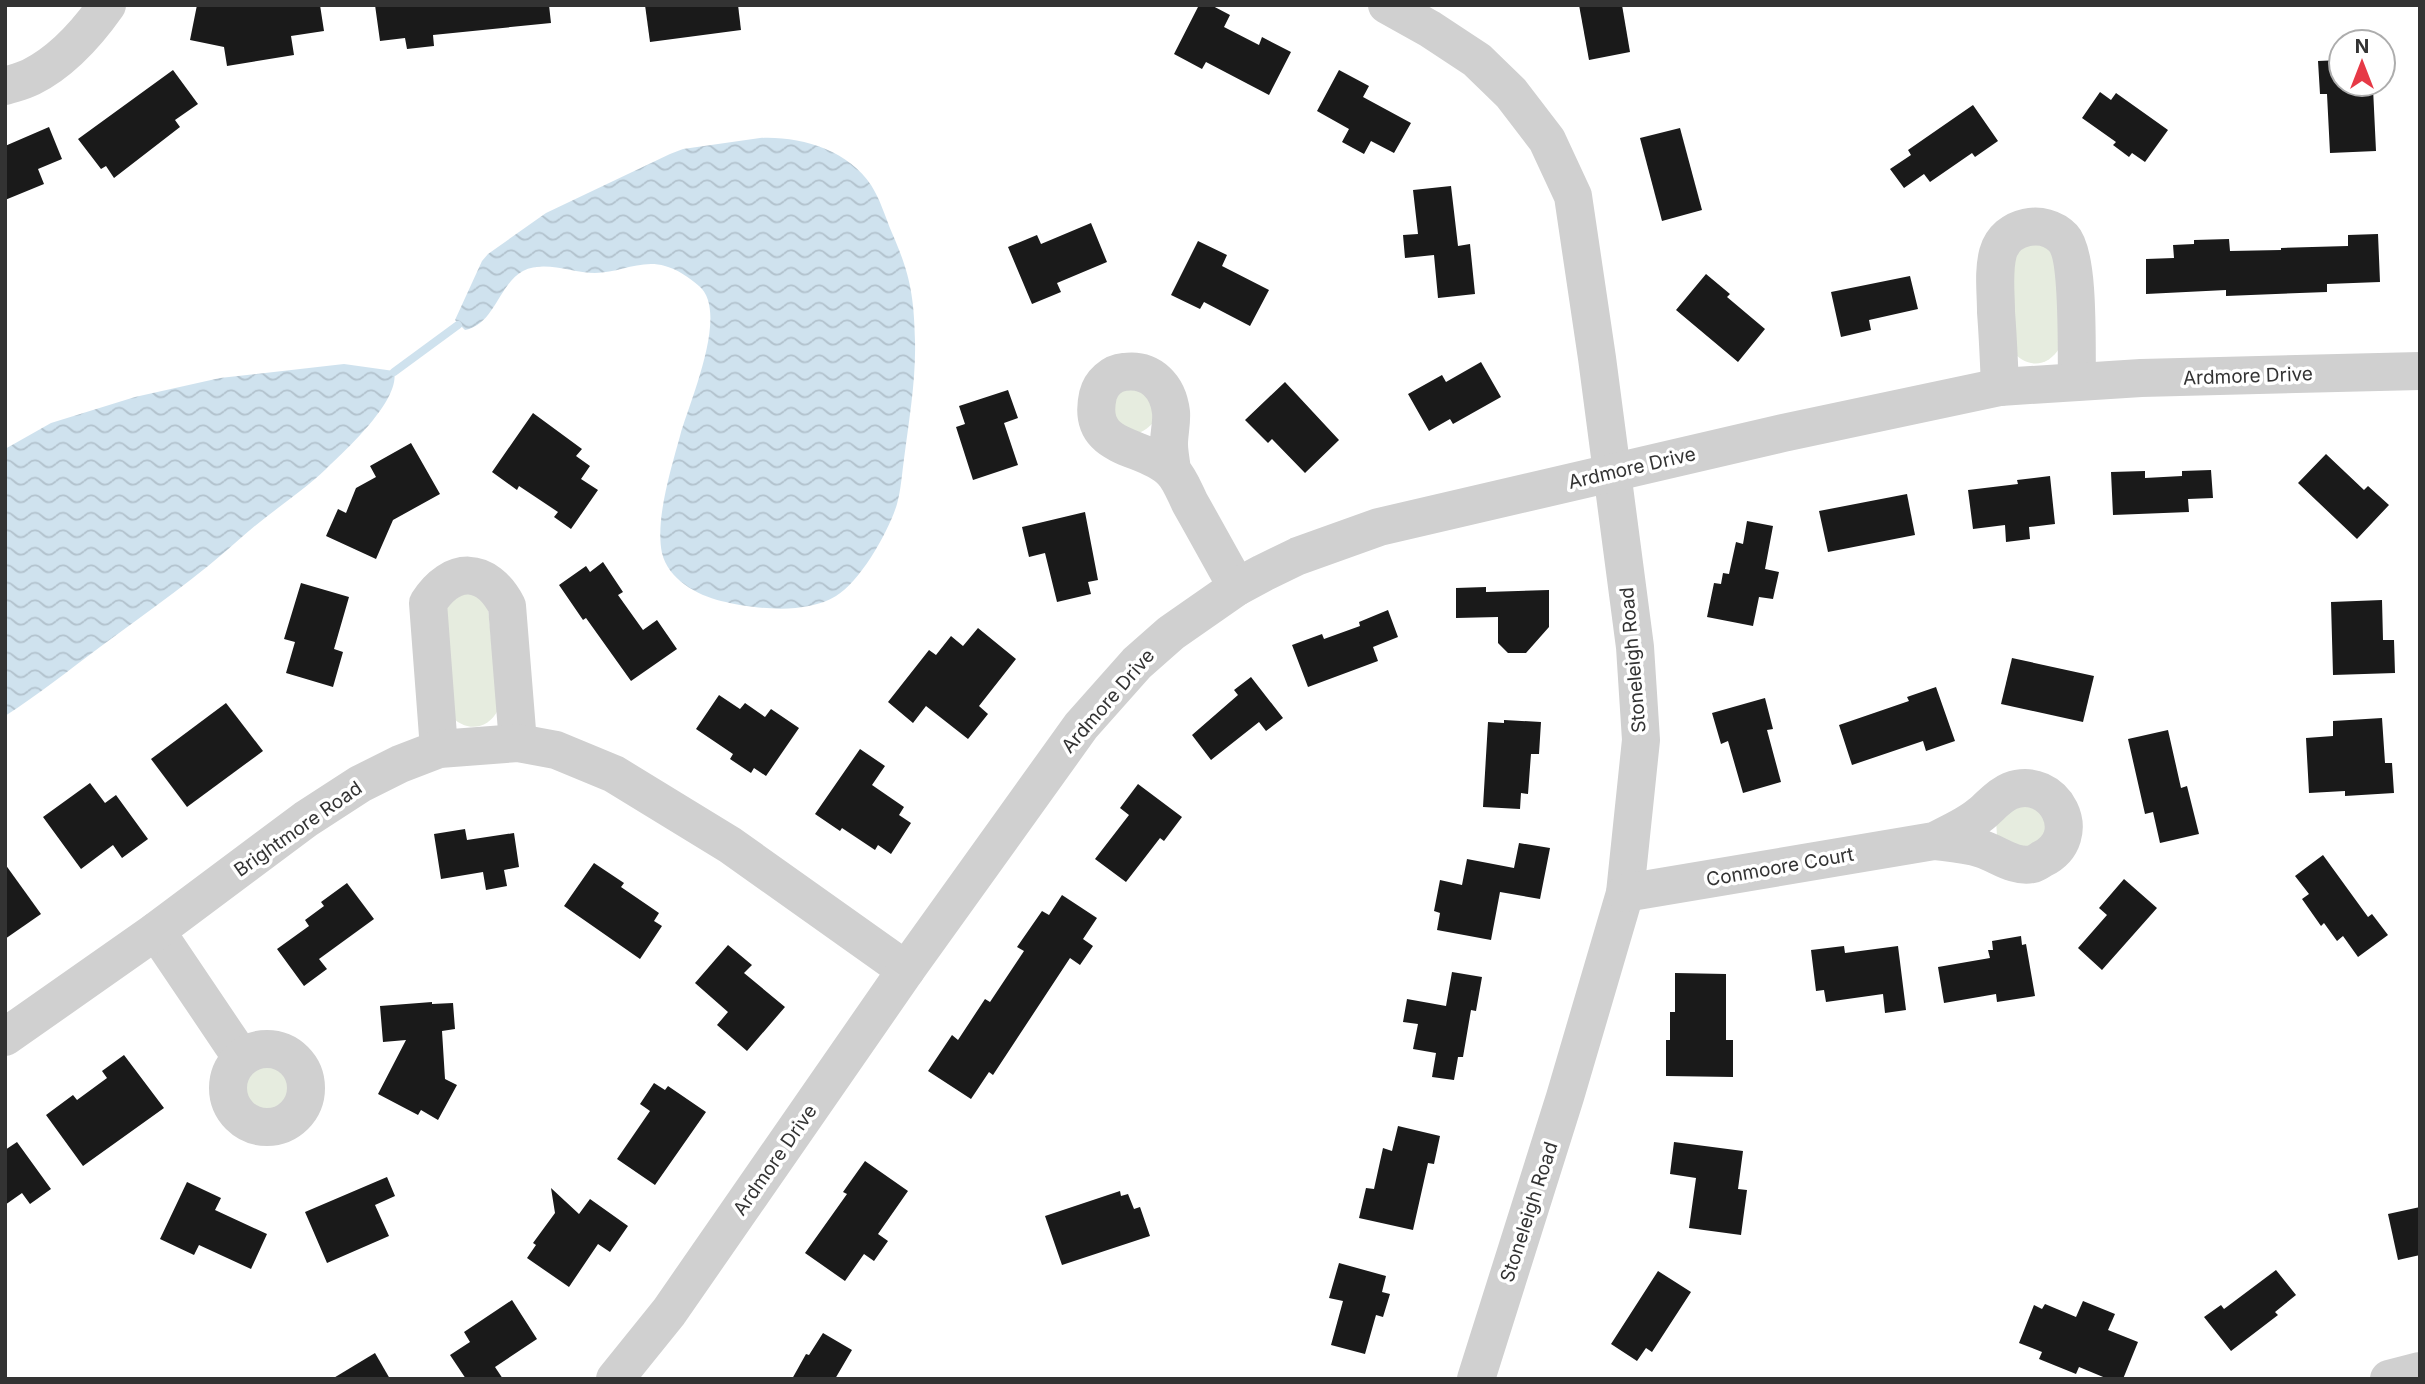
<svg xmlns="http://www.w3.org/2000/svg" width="2425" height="1384" viewBox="0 0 2425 1384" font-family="Inter,sans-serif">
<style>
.grass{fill:#e6ecdf}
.water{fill:url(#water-waves)}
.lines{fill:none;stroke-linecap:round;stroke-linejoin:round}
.stream{stroke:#cfe2ee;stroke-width:8}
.building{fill:#1a1a1a}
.minor{stroke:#d0d0d0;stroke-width:38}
.labels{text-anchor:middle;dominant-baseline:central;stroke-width:7;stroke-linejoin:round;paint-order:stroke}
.street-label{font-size:19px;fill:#333;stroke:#fff}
</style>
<defs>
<pattern id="water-waves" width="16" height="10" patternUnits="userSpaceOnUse" patternTransform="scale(1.75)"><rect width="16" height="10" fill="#cfe2ee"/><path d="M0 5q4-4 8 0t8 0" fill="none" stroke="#b2c2cd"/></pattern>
</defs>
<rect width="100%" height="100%" fill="#fff"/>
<g class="grass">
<path d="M2028,239l27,11 5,97c-12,21 -34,22 -48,3l-4,-93z"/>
<path d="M1120,384l33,10v29c-9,9 -16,12 -29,12l-19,-35z"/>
<path d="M452,588l35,9 11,113c-11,21 -33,22 -48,5l-10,-112z"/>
<polygon points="2007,805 2041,807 2048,833 2029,852 1997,837 1996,819"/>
<circle cx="264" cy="1087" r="26"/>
</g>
<g class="water">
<path d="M760,138c40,-2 88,12 111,47 9,14 14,31 21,48 18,41 22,63 23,108 1,39 -6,79 -11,118 -2,14 -3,31 -7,45 -8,27 -37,78 -61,92 -31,19 -82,13 -115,5 -24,-6 -53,-22 -59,-48 -7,-33 9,-84 18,-117 9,-33 50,-124 19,-150 -9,-8 -22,-17 -34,-20 -24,-7 -46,7 -70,7 -23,0 -50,-13 -72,-2 -25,14 -28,53 -58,59l-10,-10 27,-59 6,-7 58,-41 124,-59 13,-5z"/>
<path d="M344,364l50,7c7,29 -48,79 -68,98 -25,24 -56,43 -83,67 -44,40 -94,75 -143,111 -31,23 -62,48 -95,69v-267l46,-26 84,-26 85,-19z"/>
</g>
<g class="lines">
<polyline class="stream" points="394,372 458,325"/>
</g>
<g class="building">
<polygon points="197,5 320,5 324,31 291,36 294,55 227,66 224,47 190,40"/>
<polygon points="375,5 549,5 551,23 433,35 434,46 407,49 405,38 380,41"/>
<polygon points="645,5 738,5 741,30 650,42"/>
<polygon points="1199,5 1211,5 1230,15 1224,27 1259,45 1262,37 1291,52 1269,95 1206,62 1202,69 1174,54"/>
<polygon points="1579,5 1622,5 1630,52 1589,60"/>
<polygon points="2341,60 2341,84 2363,84 2364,89 2373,88 2376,151 2330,153 2327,94 2320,94 2318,61"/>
<polygon points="173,70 198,104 175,120 180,127 114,178 106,166 101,169 78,139"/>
<polygon points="1339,70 1369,86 1363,97 1411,123 1394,153 1371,141 1364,154 1342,142 1349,129 1317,111"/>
<polygon points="2100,92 2111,100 2116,93 2168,130 2145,162 2132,153 2129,157 2113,145 2116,142 2082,118"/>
<polygon points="1973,105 1998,141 1975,157 1972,153 1930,182 1924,174 1904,188 1890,169 1911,155 1908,150"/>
<polygon points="49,127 62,159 38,169 44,184 5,200 5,146"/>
<polygon points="1680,128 1702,210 1662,221 1640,138"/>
<polygon points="1451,186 1458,246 1470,244 1475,294 1438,298 1434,255 1405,258 1403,235 1418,234 1413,190"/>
<polygon points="1091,223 1107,262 1057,283 1061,292 1032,304 1008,247 1037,235 1041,244"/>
<polygon points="2378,234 2380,282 2327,284 2327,292 2226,296 2226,290 2146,294 2146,259 2174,258 2173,245 2194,244 2194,240 2229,239 2230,251 2281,250 2281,248 2348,246 2348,235"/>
<polygon points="1198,241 1227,255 1222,266 1269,290 1250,326 1204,302 1200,309 1171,295"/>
<polygon points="1706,274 1730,294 1727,297 1765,329 1738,362 1676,310"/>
<polygon points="1910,276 1918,309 1869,320 1871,330 1841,337 1831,292"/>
<polygon points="1481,362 1501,397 1453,424 1450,419 1429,431 1408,394 1442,375 1446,382"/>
<polygon points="1285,382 1339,440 1305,473 1272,439 1268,443 1245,420"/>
<polygon points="1008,390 1018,418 1004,423 1018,465 973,480 956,427 965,424 959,406"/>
<polygon points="533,413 582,449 576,456 590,466 581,479 598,490 571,529 554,517 558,512 519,486 517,490 492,472"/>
<polygon points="411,443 440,494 393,520 376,559 326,536 338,509 346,513 356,488 376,477 370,466"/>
<polygon points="2326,454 2364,490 2368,486 2389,505 2357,539 2298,483"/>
<polygon points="2211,470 2213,498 2188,499 2189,512 2113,515 2111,472 2145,471 2145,478 2182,476 2182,471"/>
<polygon points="2050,476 2055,524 2029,527 2030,539 2006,542 2005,525 1973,529 1968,490 2018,484 2017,480"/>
<polygon points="1907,494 1915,535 1828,552 1819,511"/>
<polygon points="1085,512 1098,580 1088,582 1091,594 1057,602 1045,553 1029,557 1022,527"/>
<polygon points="1747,521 1773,526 1765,569 1779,572 1773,599 1759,597 1753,626 1707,617 1714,583 1721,584 1723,573 1729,574 1736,542 1743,544"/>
<polygon points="603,562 623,592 618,595 643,630 657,620 677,649 631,681 586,618 583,620 559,585 586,566 590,572"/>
<polygon points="301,583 349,597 334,649 343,652 333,687 286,673 295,642 284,639"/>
<polygon points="1486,587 1486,592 1549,590 1549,627 1526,653 1508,653 1498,643 1498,617 1456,618 1456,588"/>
<polygon points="2382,600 2383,640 2394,640 2395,673 2333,675 2331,602"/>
<polygon points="1388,610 1398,637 1373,647 1378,661 1308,687 1292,645 1322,634 1324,639 1360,626 1359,622"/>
<polygon points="978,628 1016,659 979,706 988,714 968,739 926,706 913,723 888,702 929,650 936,655 951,636 963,646"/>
<polygon points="2012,658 2094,676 2083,722 2001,704"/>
<polygon points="1251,677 1283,718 1266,731 1259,722 1211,760 1192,735 1238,695 1234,690"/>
<polygon points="1936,687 1955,741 1926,751 1923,741 1852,765 1839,725 1909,701 1907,697"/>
<polygon points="719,695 740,709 745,703 765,717 771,709 799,728 766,776 754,768 751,773 730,759 733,754 696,729"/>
<polygon points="1765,698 1773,729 1767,730 1781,782 1743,793 1728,741 1721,744 1712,713"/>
<polygon points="226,703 263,751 187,807 151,759"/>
<polygon points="2382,718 2385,763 2392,763 2394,793 2345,796 2345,791 2309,793 2306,738 2333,736 2333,721"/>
<polygon points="1504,720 1541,722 1539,754 1531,754 1528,794 1521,793 1520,809 1483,807 1488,722 1504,723"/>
<polygon points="2168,730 2181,788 2187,786 2199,834 2160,843 2153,812 2145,814 2128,739"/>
<polygon points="860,749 885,766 872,785 904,807 899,815 911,823 891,854 878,845 875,850 842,828 840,831 815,814"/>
<polygon points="90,783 105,803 116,795 148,839 122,858 113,845 81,869 43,817"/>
<polygon points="1138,784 1182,817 1164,841 1160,838 1126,882 1095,859 1129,815 1120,808"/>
<polygon points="465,829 467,840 514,833 519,867 504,870 507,886 486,890 483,872 441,879 434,834"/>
<polygon points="1519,843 1550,848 1540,899 1500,892 1491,940 1437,930 1440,913 1434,911 1440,880 1462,885 1467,859 1514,868"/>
<polygon points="2323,855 2368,917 2372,914 2388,935 2358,957 2343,936 2337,941 2324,923 2321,926 2302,899 2309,894 2295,876"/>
<polygon points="594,863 624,883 621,887 659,913 654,921 662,926 640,959 564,906"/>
<polygon points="5,864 41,914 5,939"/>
<polygon points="2124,879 2157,908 2102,970 2078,948 2107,915 2099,908"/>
<polygon points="347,883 374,919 319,959 327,969 304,986 277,949 309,926 305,920 324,906 321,902"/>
<polygon points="1062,895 1097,918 1083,939 1093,946 1080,965 1070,958 993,1075 989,1072 971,1099 928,1071 952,1035 958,1040 985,999 990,1002 1024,951 1017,947 1042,911 1049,915"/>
<polygon points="2021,936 2022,945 2026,944 2035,996 1997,1002 1996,994 1944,1003 1938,967 1990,958 1988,950 1993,950 1992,941"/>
<polygon points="728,945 752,965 744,973 785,1007 747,1051 717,1025 728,1012 695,983"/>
<polygon points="1844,946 1845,953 1898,946 1906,1010 1885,1013 1883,994 1826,1002 1824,990 1816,991 1811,950"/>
<polygon points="1452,972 1482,977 1476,1011 1471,1010 1463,1057 1458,1057 1454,1080 1432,1077 1436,1053 1413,1049 1418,1024 1403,1022 1407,999 1446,1006"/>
<polygon points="1675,973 1726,974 1726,1040 1733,1040 1733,1077 1666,1076 1666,1040 1670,1040 1670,1012 1675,1012"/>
<polygon points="432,1002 432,1004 453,1003 455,1029 442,1031 445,1079 457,1085 438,1120 421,1110 418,1115 378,1094 406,1040 383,1042 380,1006"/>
<polygon points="124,1055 164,1108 83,1166 46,1115 73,1095 77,1100 107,1078 102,1071"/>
<polygon points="654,1083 665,1090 668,1086 706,1112 655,1185 617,1159 650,1111 640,1104"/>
<polygon points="1398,1126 1440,1136 1434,1164 1428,1163 1413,1230 1359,1218 1366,1188 1374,1189 1383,1148 1392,1151"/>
<polygon points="17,1142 51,1189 30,1204 22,1193 5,1205 5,1150"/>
<polygon points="1674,1142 1743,1151 1738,1189 1747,1190 1741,1235 1689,1228 1696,1178 1670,1174"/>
<polygon points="865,1161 908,1191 878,1234 888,1241 874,1261 864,1254 845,1281 805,1253 847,1194 843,1192"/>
<polygon points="387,1177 395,1196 375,1205 389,1236 327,1263 305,1212"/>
<polygon points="187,1182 221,1198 215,1210 267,1234 251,1269 199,1245 194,1255 160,1239"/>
<polygon points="551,1188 579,1214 590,1199 628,1226 610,1252 598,1244 569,1287 527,1258 536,1245 533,1243 555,1213"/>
<polygon points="1120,1191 1121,1196 1128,1194 1134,1209 1140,1207 1150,1236 1062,1265 1045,1216"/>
<polygon points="2420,1207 2420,1255 2398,1260 2388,1214"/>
<polygon points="1339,1263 1386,1276 1382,1292 1390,1294 1383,1317 1376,1315 1365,1354 1331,1345 1343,1301 1329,1298"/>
<polygon points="2276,1270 2296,1295 2275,1312 2278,1315 2231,1351 2204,1317 2221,1305 2224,1309"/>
<polygon points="1658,1271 1691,1292 1652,1352 1646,1348 1637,1361 1611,1344"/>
<polygon points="512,1300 537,1339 495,1367 503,1379 466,1379 450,1355 470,1342 464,1332"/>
<polygon points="2083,1301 2115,1314 2108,1330 2138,1342 2123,1379 2108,1379 2079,1367 2076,1374 2039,1359 2042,1352 2019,1343 2034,1305 2042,1309 2045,1304 2076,1317"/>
<polygon points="823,1333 852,1350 835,1379 792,1379 806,1354 809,1355"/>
<polygon points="375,1353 390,1379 332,1379"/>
</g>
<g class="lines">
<g class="minor">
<polyline points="1387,5 1430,29 1477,60 1511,93 1547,140 1573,196 1597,358 1635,647 1641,740 1625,893 1565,1097 1476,1379"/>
<path d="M5,86c9,-3 18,-5 26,-9 30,-15 57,-45 76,-72"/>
<path d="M2000,387c-1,-25 -2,-50 -4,-75 0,-20 -3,-40 2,-59 8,-28 46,-35 65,-15 17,18 13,115 14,143"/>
<path d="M1172,470c-1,-8 -3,-18 -3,-26 0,-11 3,-22 2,-32 -3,-25 -20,-44 -47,-40 -12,1 -23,11 -26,23 -13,58 48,48 74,76 8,8 13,22 18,32 16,28 31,56 47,84"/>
<path d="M439,749l-11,-146c24,-37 58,-37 79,3l11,137"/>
<path d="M1625,893l309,-52c17,2 32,3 48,8 16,5 32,19 51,15 3,-1 6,-3 9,-5 45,-22 13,-85 -32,-68 -12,5 -20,16 -29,23 -14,12 -31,19 -47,27"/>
<polyline points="156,931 241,1057"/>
<polyline points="5,1037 156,931 306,819 360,784 400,764 439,749 518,743 556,750 614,774 730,845 906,970"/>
<circle cx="267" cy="1088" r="39"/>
<polyline points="615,1379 669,1312 906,970 1081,726 1137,663 1171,633 1237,587 1263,573 1298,556 1379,527 1783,433 2000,387 2141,378 2420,371"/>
<polyline points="2389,1379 2420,1371"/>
</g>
</g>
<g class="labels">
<g class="street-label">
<text transform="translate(2248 376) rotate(-2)">Ardmore Drive</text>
<text transform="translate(1632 468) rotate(-13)">Ardmore Drive</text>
<text transform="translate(1633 660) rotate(-95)">Stoneleigh Road</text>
<text transform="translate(1108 701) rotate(-49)">Ardmore Drive</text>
<text transform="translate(298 829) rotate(-35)">Brightmore Road</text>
<text transform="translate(1780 867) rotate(-10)">Conmoore Court</text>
<text transform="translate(775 1160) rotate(-55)">Ardmore Drive</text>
<text transform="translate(1529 1212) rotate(-72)">Stoneleigh Road</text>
</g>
</g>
<rect width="2425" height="1384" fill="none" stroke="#333333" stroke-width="14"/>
<g transform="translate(2362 63)"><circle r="33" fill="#ffffff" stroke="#adadad" stroke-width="2"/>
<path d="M0-5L12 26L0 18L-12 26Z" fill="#e63946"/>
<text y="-10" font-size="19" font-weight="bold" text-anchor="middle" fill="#333333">N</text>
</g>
</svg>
